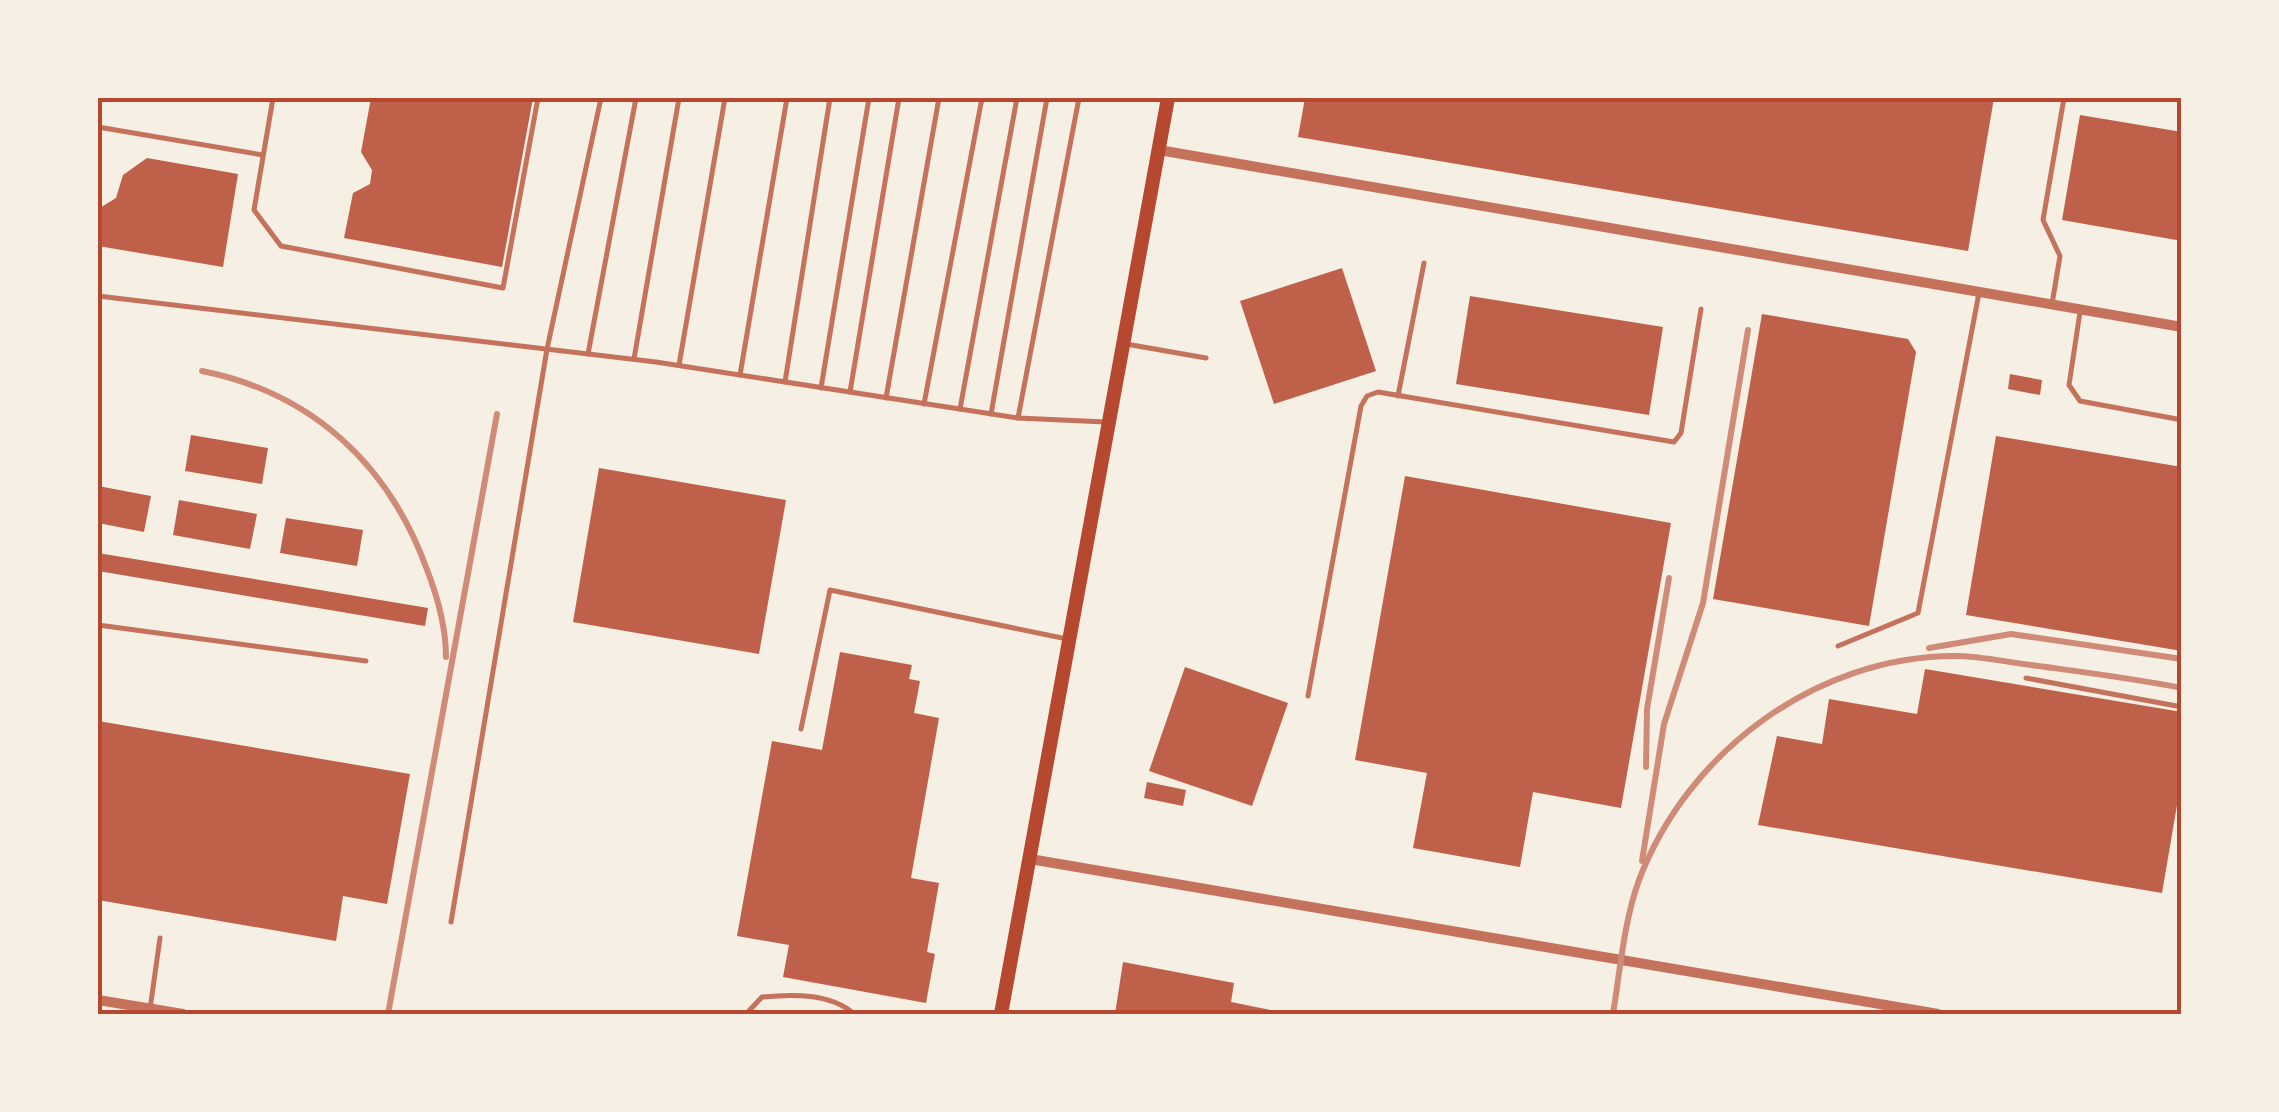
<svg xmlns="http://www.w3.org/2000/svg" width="2279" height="1112" viewBox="0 0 2279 1112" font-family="'DM Sans',sans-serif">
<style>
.building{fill:#bf614a}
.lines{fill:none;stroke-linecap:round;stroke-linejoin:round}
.service{stroke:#c5725c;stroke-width:5}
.minor{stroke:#c5725c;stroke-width:10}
.secondary{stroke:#b5482f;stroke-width:14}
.rail{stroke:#cf8b77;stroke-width:6}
.neatline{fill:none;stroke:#b5482f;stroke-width:4}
</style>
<rect width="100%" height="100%" fill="#f6efe4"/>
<g class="building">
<polygon points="371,98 533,98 502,267 344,238 353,193 370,184 372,170 361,152"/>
<polygon points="1305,98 1994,98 1968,251 1298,137"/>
<polygon points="2080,115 2182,132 2182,241 2062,220"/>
<polygon points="147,158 238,174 223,267 98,246 98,209 116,198 123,175"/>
<polygon points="1342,268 1376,371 1274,404 1240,301"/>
<polygon points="1470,296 1663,327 1649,415 1456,384"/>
<polygon points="1762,314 1908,339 1916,352 1869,626 1713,599"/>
<polygon points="2010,374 2042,380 2040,395 2008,389"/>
<polygon points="191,435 268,448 262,484 185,471"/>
<polygon points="1996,436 2182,467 2182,651 1966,615"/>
<polygon points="599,468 786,500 759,654 573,622"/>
<polygon points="1405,476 1671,523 1621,808 1533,792 1520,867 1413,848 1427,773 1355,760"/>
<polygon points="98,486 151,496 144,532 98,523"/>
<polygon points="179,500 257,514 250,549 173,535"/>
<polygon points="286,518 363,530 357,566 280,553"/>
<polygon points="98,553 428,608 425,626 98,571"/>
<polygon points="840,652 912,665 909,679 920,681 914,713 939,718 911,878 939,883 927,952 935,954 926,1003 783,977 789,945 737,936 772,741 822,750"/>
<polygon points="1185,667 1288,703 1252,806 1149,771"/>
<polygon points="1925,669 2182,712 2182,776 2162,893 1758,825 1777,736 1822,744 1829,699 1917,714"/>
<polygon points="98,721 410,774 387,904 343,896 336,941 98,900"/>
<polygon points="1147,782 1186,790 1183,806 1144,798"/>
<polygon points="1123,962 1234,983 1231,1002 1290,1014 1115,1014"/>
</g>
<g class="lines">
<g class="service">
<polyline points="273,98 254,210 281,246 503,288 538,98"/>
<polyline points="98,127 263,155"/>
<polyline points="98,296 656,362 1018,418 1106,422"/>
<polyline points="2052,304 2060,256 2043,220 2064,98"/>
<polyline points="2080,312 2069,385 2080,401 2182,420"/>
<polyline points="1126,344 1206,358"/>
<polyline points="588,354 636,98"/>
<polyline points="634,359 679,98"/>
<polyline points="679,365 725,98"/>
<polyline points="740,375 787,98"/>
<polyline points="785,382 830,98"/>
<polyline points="821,388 869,98"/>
<polyline points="850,392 899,98"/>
<polyline points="1398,396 1424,263"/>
<polyline points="886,398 939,98"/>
<polyline points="924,404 982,98"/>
<polyline points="960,409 1017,98"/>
<polyline points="991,414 1047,98"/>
<polyline points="1018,418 1079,98"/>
<polyline points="98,625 366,661"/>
<polyline points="1838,646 1918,613 1979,293"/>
<polyline points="2026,678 2182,707"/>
<polyline points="1308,696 1361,406 1367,396 1378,392 1674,442 1681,433 1701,309"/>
<polyline points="801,729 830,590 1067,639"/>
<polyline points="451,922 547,349 601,98"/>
<polyline points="150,1009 160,938"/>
<path d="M746,1014l16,-17c30,-3 69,-4 92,17"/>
</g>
<g class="minor">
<polyline points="1159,150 2182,327"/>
<polyline points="1030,859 1938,1014"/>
<polyline points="98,1000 183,1014"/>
</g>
<polyline class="secondary" points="1001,1014 1168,98"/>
<g class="rail">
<path d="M202,371c110,22 186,93 224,196 11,28 20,60 20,90"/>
<polyline points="1929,648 2011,634 2182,659"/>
<polyline points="1646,767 1647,709 1669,578"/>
<polyline points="1642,861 1664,724 1703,603 1748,330"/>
<polyline points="388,1014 497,414"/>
<path d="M1613,1014c7,-43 11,-93 26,-134 49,-129 178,-224 316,-224 25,0 51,6 76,9 51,7 100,13 151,23"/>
</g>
</g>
<rect width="2279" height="1112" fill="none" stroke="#f6efe4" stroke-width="200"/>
<rect x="100" y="100" width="2079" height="912" class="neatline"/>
</svg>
